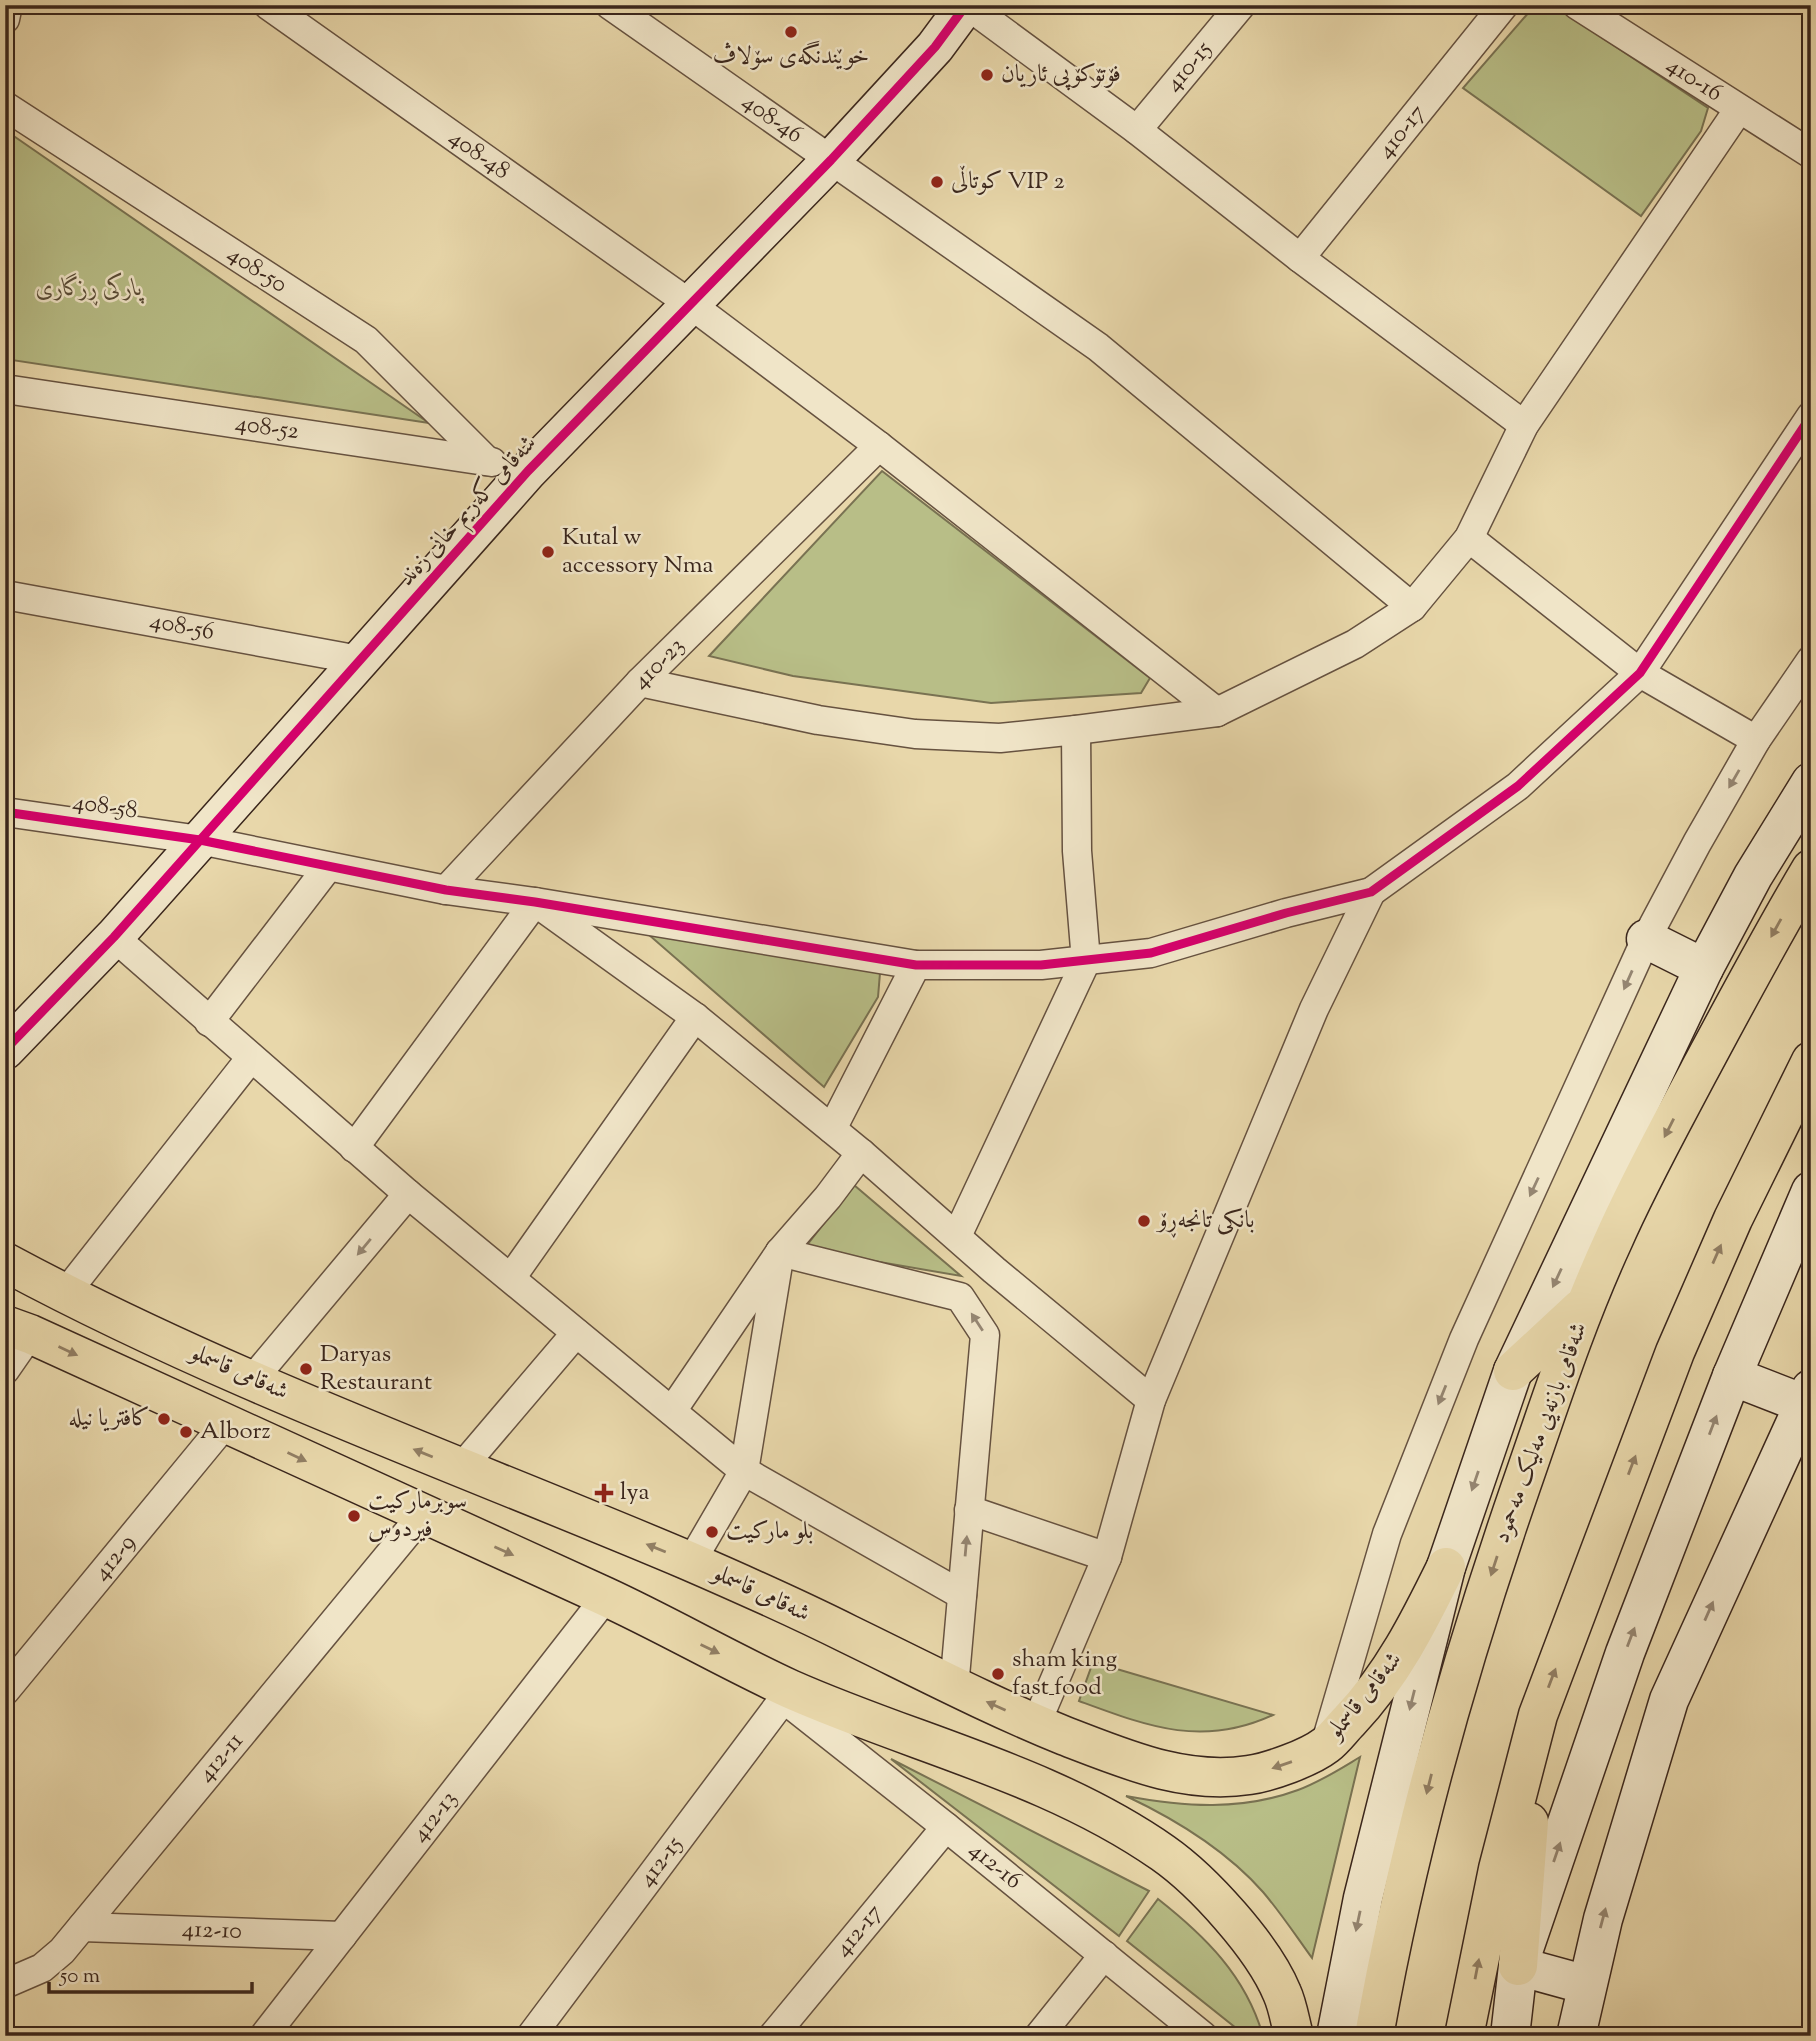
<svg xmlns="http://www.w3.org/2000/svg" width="1816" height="2041" viewBox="0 0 1816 2041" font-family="'Sorts Mill Goudy',Amiri,serif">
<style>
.green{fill:#b8be87;stroke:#797252;stroke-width:2}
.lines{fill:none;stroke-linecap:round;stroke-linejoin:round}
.street-casing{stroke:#665240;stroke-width:31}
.secondary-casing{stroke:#3a261c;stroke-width:41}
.primary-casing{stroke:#3a261c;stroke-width:41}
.highway-casing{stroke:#3a261c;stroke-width:41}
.street{stroke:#f0e5c8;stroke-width:28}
.secondary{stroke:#f0e5c8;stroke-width:38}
.primary{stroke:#e8d7aa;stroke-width:38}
.highway{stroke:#e8d7aa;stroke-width:38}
.cycleway-casing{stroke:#f0e5c8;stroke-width:13}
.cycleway{stroke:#d6006c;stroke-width:9}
.oneway{fill:#958672}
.oneway2{fill:#917e63}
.poi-dot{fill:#8f2418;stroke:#f0e5c8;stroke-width:2.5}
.labels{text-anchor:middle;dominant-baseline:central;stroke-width:5;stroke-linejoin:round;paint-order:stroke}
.poi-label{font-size:24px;fill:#3a261c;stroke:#f0e5c8;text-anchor:start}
.street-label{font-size:24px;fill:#3a261c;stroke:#f0e5c8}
.park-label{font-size:24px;font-style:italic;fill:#5a4c37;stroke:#f0e5c8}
</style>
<rect width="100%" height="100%" fill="#e8d7aa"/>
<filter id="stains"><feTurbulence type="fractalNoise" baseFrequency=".00286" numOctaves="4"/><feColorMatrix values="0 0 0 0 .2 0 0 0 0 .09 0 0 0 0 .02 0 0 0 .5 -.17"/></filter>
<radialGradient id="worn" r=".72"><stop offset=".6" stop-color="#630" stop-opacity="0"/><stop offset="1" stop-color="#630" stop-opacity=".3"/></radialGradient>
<g class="green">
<polygon points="1553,5 1708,108 1701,131 1641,216 1463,88 1530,11"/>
<polygon points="5,130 429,423 5,359"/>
<polygon points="882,471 1150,678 1141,693 991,703 793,676 709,656"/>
<polygon points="641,928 880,973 878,997 824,1087"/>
<polygon points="854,1185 961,1276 804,1249"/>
<path d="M1093,1662l180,53c-71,33 -126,11 -194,-14z"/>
<path d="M1360,1757l-48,201c-16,-22 -31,-45 -49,-66 -37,-42 -86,-72 -137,-96 59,11 115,15 172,-6 22,-8 42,-21 62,-33z"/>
<polygon points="891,1759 1149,1891 1119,1936"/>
<path d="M1158,1899c47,37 88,77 105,137h-17l-119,-95z"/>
</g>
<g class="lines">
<defs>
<g id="street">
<polyline points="268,5 690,304 879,446 1217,712"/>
<polyline points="610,5 1098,347 1412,607"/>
<polyline points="967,5 1137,130 1300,258 1524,425"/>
<polyline points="1577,5 1811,154"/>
<polyline points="5,19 8,5"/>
<polyline points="5,106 366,340 487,461"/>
<polyline points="1137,130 1241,5"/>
<polyline points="1300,258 1504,5"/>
<polyline points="5,389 492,462"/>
<polyline points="1469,538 1640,673 1756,740"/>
<polyline points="5,595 359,660"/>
<polyline points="640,682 818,720 915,734 1000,738 1076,730 1217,712 1355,644 1412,607 1469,538 1524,425 1739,109"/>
<polyline points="5,812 200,840 446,890 535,902 916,965 1041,965 1151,953 1286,913 1371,892 1518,786 1640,673 1811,416"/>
<polyline points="446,890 640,682 879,446"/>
<polyline points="114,937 408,1194 744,1471 962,1595"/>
<polyline points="209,1022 328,867"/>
<polyline points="832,1129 916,965"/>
<polyline points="354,1148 535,902 695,1017 861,1153 994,1270 1151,1400"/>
<polyline points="957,1236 1086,961 1077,851 1076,730"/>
<polyline points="780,1252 960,1297 985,1335 954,1688"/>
<polyline points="511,1278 695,1017"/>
<polyline points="65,1294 250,1059"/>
<polyline points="5,1370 30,1334"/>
<polyline points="252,1380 408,1194"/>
<polyline points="672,1411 780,1252 828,1197 861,1153"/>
<polyline points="461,1468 576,1333"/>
<polyline points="969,1510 1107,1557"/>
<polyline points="691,1562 744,1471 780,1252"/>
<polyline points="5,1691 225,1424"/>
<polyline points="784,1699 946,1827 1203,2036"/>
<polyline points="1036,1724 1107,1557 1151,1400 1314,1009 1371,892"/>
<polyline points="1326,1742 1387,1534 1464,1339 1646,939 1697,843 1756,740 1811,660"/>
<polyline points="82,1927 342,1936"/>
<polyline points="5,1984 42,1968 62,1951 423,1514"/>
<polyline points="264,2036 606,1597"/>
<polyline points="531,2036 791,1689"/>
<polyline points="773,2036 946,1827"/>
<polyline points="1039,2036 1104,1955"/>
</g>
<g id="secondary">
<polyline points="1646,939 1704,968"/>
<polyline points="5,1050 114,937 528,471 831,160 935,47 966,5"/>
<polyline points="1732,1376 1804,1404"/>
<polyline points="1518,1966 1587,1985"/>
<polyline points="1336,2036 1363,1898 1446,1567 1513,1371 1704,968 1753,876 1811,782"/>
<polyline points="1510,2036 1518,1966 1625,1653 1732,1376 1811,1191"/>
<polyline points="1576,2036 1603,1919 1669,1700 1811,1389"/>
</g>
<g id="primary">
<path d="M5,1262c219,118 455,202 684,299 53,23 107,47 159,73 72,35 143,72 217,102 60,23 119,49 184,39 21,-3 60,-17 77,-30 9,-7 16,-17 23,-24 43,-45 70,-99 97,-154"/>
<path d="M5,1325l25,9c191,88 383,173 574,262 63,29 123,64 186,93 124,55 260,85 373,164 40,28 100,94 119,140 6,13 8,29 12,43"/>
</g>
<g id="highway">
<polyline points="1513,1371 1581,1308"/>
<polyline points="1518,1966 1529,1822"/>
<path d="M1374,2036c33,-187 84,-368 146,-547 29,-83 56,-168 93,-248 25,-57 56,-113 85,-168 37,-69 73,-137 113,-204"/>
<polyline points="1464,2036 1498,1869 1538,1715 1675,1352 1733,1219 1811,1061"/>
</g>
</defs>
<use href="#street" class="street-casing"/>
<use href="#secondary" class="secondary-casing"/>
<use href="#primary" class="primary-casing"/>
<use href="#highway" class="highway-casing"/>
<use href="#street" class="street"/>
<use href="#secondary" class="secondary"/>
<use href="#primary" class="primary"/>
<use href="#highway" class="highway"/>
<defs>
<g id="cycleway">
<polyline points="5,812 200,840 446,890 535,902 916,965 1041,965 1151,953 1286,913 1371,892 1518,786 1640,673 1811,416"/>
<polyline points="5,1050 114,937 528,471 831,160 935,47 966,5"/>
</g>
</defs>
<use href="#cycleway" class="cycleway-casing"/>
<use href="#cycleway" class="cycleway"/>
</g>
<defs><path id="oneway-solid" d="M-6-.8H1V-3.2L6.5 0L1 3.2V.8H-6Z" transform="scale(1.75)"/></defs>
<g class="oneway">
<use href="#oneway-solid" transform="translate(1734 779) rotate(120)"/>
<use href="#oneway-solid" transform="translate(1628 980) rotate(114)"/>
<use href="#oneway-solid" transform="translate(1534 1187) rotate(115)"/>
<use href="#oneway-solid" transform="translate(364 1247) rotate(130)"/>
<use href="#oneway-solid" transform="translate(1557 1278) rotate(115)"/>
<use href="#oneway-solid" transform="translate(977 1322) rotate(-123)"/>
<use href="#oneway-solid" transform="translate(1442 1395) rotate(112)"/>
<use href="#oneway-solid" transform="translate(1713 1425) rotate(-69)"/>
<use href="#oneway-solid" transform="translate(1475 1481) rotate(109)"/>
<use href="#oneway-solid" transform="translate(966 1546) rotate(-85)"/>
<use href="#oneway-solid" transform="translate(1709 1611) rotate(-66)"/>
<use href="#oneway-solid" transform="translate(1631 1637) rotate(-69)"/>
<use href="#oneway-solid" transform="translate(1412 1700) rotate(104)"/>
<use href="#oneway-solid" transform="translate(1557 1852) rotate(-71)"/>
<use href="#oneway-solid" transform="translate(1603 1918) rotate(-75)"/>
<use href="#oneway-solid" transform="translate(1358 1921) rotate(102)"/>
</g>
<g class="oneway2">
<use href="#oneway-solid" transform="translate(1776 928) rotate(119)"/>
<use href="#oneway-solid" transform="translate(1669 1128) rotate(117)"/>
<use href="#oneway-solid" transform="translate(1717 1254) rotate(-66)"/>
<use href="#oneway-solid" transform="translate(68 1351) rotate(25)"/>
<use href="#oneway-solid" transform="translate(423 1453) rotate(-158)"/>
<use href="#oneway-solid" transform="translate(297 1457) rotate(25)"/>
<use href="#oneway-solid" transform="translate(1632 1465) rotate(-69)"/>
<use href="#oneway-solid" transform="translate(656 1548) rotate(-158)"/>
<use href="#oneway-solid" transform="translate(504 1551) rotate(24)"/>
<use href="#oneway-solid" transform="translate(1494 1566) rotate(108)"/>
<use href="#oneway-solid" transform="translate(710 1649) rotate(26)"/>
<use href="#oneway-solid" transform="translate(1552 1678) rotate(-69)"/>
<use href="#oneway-solid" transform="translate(996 1706) rotate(-156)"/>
<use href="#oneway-solid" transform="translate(1282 1765) rotate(161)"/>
<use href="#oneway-solid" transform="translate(1429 1784) rotate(104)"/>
<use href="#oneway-solid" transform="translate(1477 1969) rotate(-79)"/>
</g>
<g class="poi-dot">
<circle cx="791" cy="32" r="7"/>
<circle cx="987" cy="75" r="7"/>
<circle cx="937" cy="182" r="7"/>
<circle cx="548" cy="552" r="7"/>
<circle cx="1144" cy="1221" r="7"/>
<circle cx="306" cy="1369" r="7"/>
<circle cx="164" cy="1419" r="7"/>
<circle cx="186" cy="1432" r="7"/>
<path d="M600.5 1482.5h7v7h7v7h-7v7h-7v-7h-7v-7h7z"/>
<circle cx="354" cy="1516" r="7"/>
<circle cx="712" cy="1532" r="7"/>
<circle cx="998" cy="1674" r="7"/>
</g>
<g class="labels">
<g class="poi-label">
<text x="791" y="57" text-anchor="middle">خوێندنگەی سۆلاڤ</text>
<text x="1001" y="75">فۆتۆکۆپی ئاریان</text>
<text x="951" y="182">کوتاڵی VIP 2</text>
<text x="562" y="538">Kutal w<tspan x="562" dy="28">accessory Nma</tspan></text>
<text x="1158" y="1221">بانکی تانجەڕۆ</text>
<text x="320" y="1355">Daryas<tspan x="320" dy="28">Restaurant</tspan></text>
<text x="150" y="1419" text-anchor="end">کافتریا نیلە</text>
<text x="200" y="1432">Alborz</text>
<text x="620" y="1493">lya</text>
<text x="368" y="1502">سوبرمارکیت<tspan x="368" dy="28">فیردوس</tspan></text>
<text x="726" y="1532">بلو ماركيت</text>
<text x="1012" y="1660">sham king<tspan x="1012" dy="28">fast_food</tspan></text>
</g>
<g class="street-label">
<text transform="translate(1189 67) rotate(-50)">410-15</text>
<text transform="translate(1694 80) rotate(33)">410-16</text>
<text transform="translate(772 119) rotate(35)">408-46</text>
<text transform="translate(1402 132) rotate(-51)">410-17</text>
<text transform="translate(479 155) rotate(35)">408-48</text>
<text transform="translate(257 270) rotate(33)">408-50</text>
<text transform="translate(267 428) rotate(8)">408-52</text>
<text transform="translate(468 511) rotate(-48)">شەقامی کەریم خانی زەند</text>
<text transform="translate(182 627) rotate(11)">408-56</text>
<text transform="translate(659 664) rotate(-45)">410-23</text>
<text transform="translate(105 807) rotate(8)">408-58</text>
<text transform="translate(239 1373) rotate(24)">شەقامی قاسملو</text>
<text transform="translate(1541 1433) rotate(-70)">شەقامی بازنەیی مەلیک مەحمود</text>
<text transform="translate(115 1558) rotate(-51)">412-9</text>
<text transform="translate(761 1594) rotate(25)">شەقامی قاسملو</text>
<text transform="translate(1365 1696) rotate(-51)">شەقامی قاسملو</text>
<text transform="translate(221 1758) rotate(-50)">412-11</text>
<text transform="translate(435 1817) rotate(-52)">412-13</text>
<text transform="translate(661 1862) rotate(-53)">412-15</text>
<text transform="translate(995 1866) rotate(39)">412-16</text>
<text transform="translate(212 1931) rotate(2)">412-10</text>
<text transform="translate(859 1931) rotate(-50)">412-17</text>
</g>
<g class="park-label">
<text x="89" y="289">پارکی ڕزگاری</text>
</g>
</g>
<rect width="1816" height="2041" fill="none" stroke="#e8d7aa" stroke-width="28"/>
<rect x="7" y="7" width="1802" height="2027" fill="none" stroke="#3a261c" stroke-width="3.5"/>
<rect x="14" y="14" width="1788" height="2013" fill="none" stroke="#3a261c" stroke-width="2"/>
<path d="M49 1982v10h203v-10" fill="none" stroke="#3a261c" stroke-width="3.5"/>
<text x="60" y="1982" font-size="21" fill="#3a261c" stroke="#f0e5c8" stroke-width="5" paint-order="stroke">50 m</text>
<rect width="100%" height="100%" filter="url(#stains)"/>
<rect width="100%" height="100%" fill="url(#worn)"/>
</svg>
